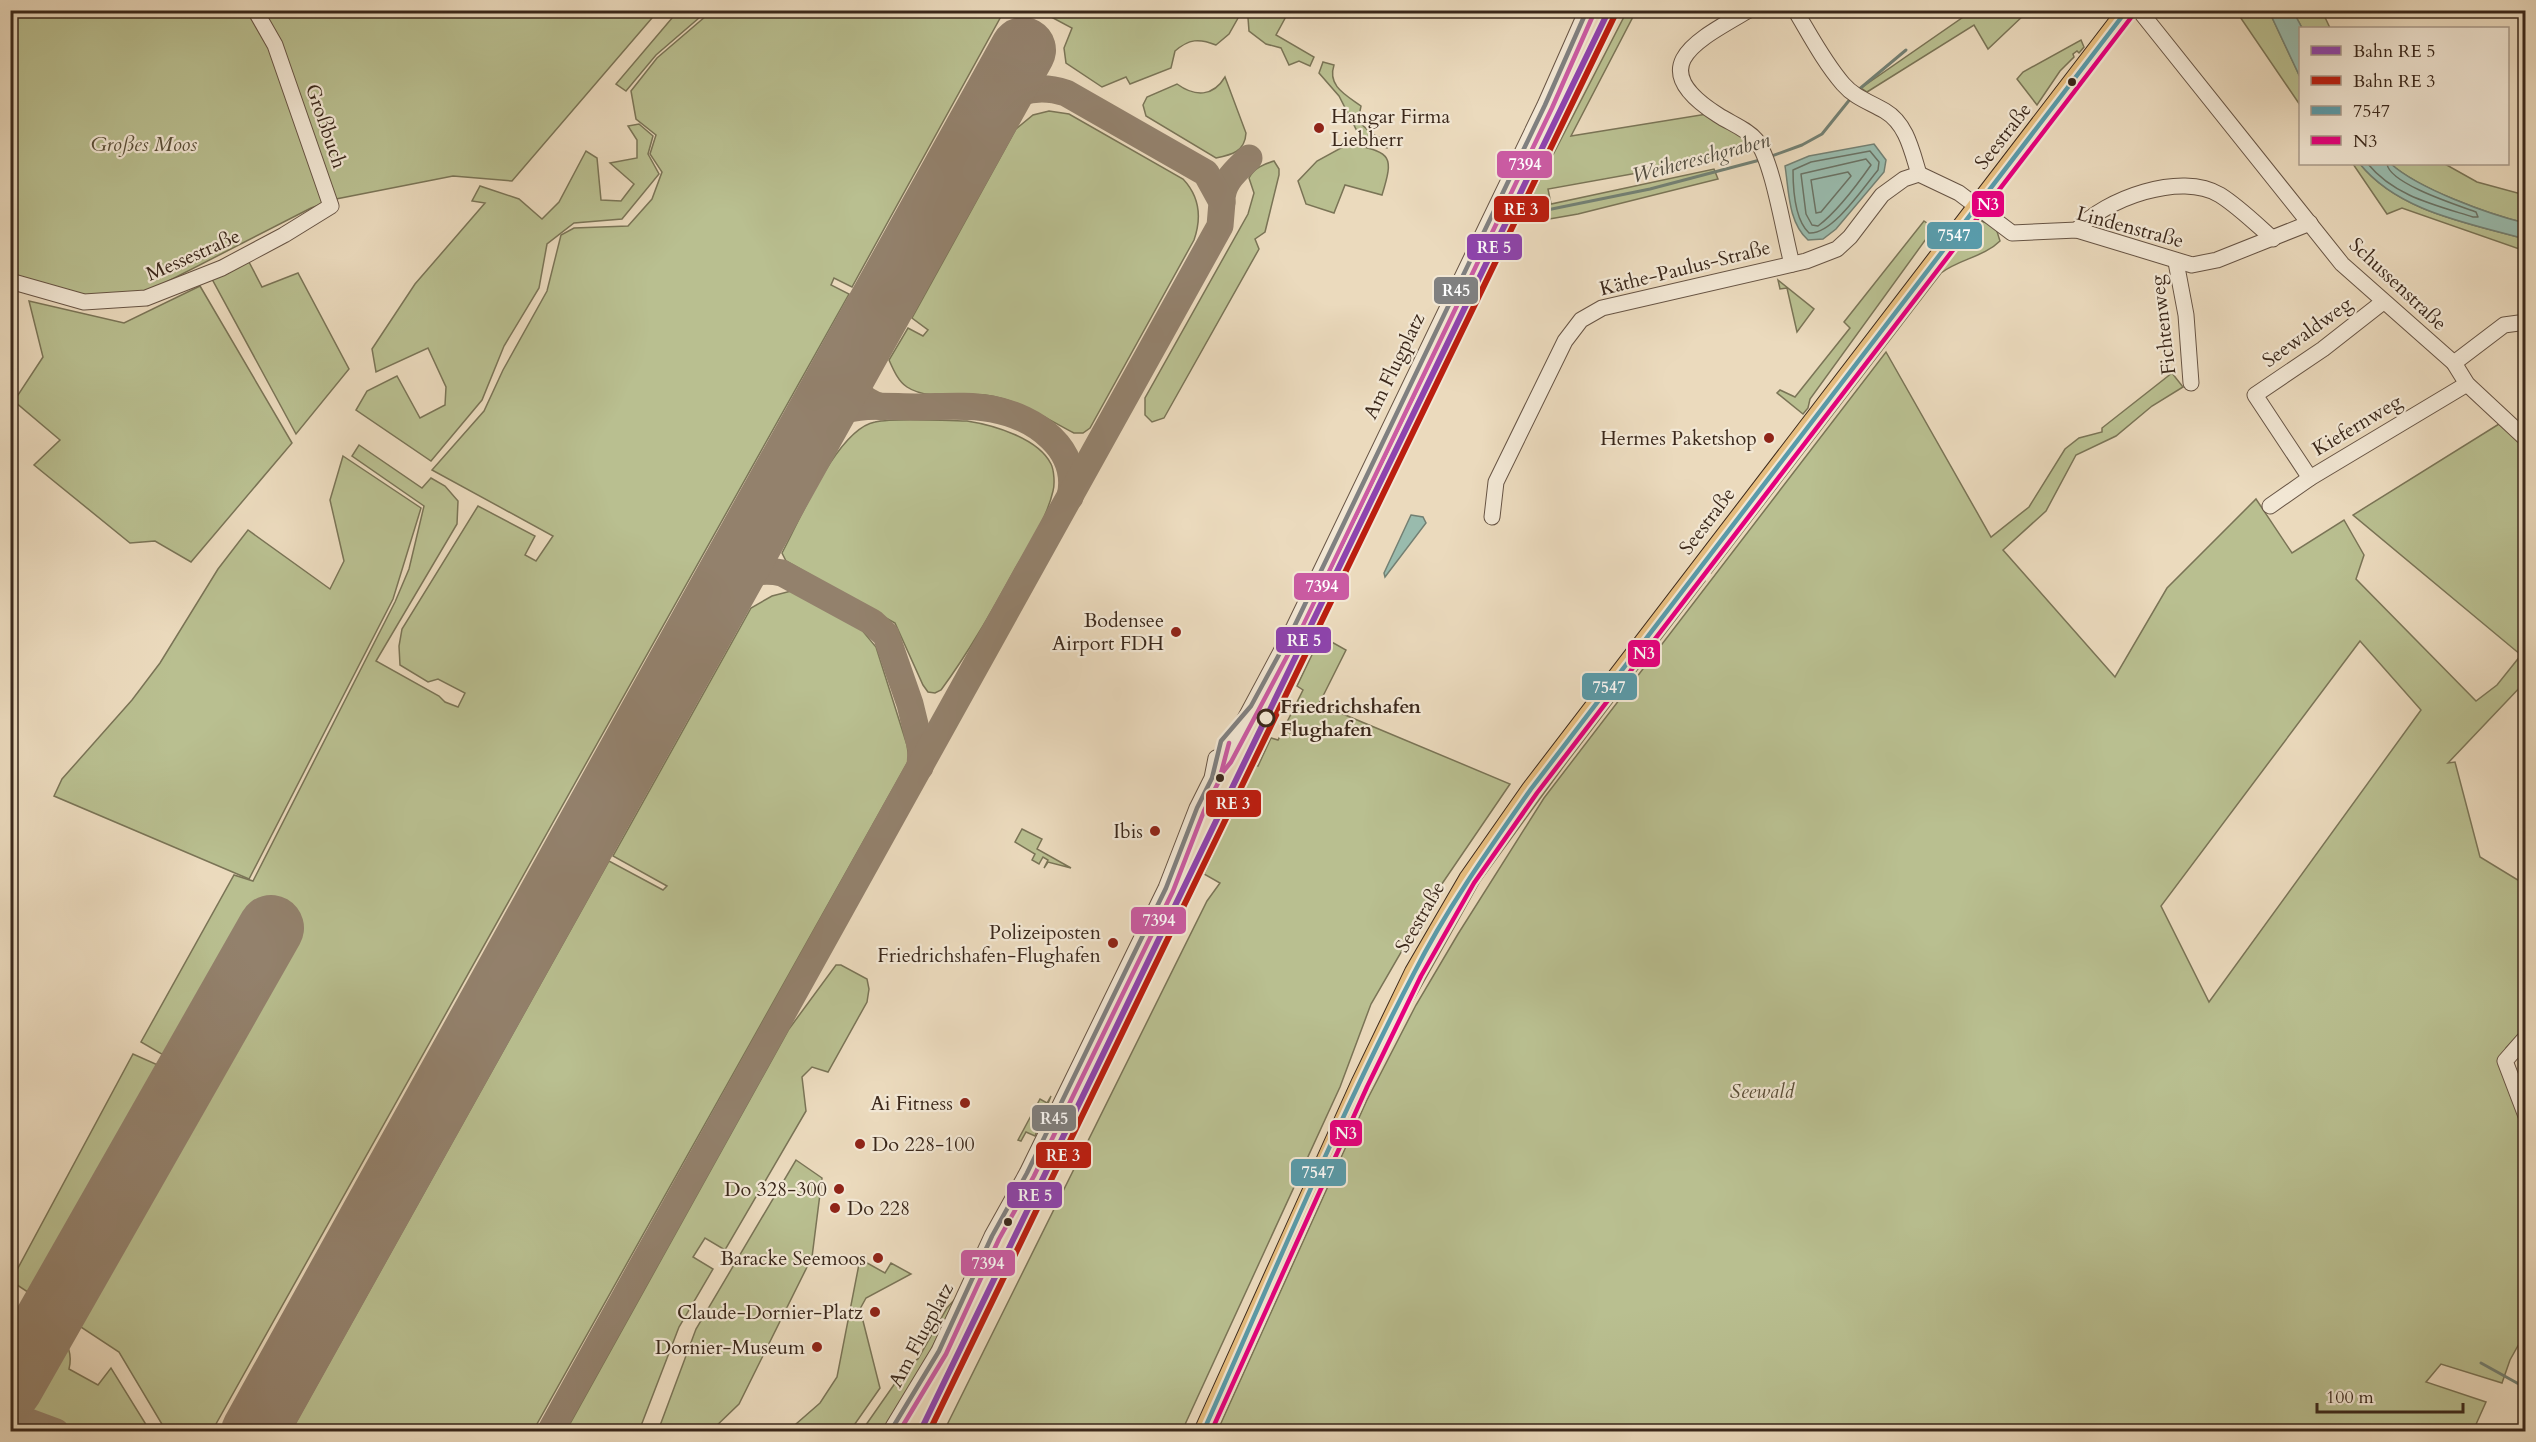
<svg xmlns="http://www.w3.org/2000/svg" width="2536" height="1442" viewBox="0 0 2536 1442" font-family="Cardo,serif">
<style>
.green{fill:#b9bf90;stroke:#7a7456;stroke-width:1.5;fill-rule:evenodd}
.water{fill:#99bbad;stroke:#738073;stroke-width:1.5}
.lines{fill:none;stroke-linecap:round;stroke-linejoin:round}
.shore{stroke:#6a7264;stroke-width:1.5}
.stream{stroke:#738073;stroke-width:3}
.taxiway{stroke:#93816c;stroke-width:27}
.runway{stroke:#93816c;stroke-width:66}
.minor-casing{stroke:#675444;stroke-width:17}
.major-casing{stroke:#3b281b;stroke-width:20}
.minor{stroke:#f2e7d4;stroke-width:15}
.major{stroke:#e6bd7e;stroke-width:18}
.bus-1-casing{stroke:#f2e7d4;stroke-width:9}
.bus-2-casing{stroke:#f2e7d4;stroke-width:9}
.bus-3-casing{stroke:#f2e7d4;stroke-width:9}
.bus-4-casing{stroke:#f2e7d4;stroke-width:9}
.bus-1{stroke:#599baa;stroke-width:4.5}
.bus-2{stroke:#e5007d;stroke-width:4.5}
.bus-3{stroke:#808080;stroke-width:4.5}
.bus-4{stroke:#ca5ba2;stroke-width:4.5}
.rail-1-casing{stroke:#f2e7d4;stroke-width:10}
.rail-2-casing{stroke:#f2e7d4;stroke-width:10}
.rail-1{stroke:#8e44ad;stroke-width:6}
.rail-2{stroke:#bb1e10;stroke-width:6}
.bus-dot{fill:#3b281b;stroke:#f2e7d4;stroke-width:2}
.poi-dot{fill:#8f2418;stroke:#f2e7d4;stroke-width:2}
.stop-dot{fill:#f2e7d4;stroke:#3b281b;stroke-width:3}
.labels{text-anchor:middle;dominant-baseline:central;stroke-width:4.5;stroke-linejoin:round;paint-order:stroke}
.poi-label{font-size:20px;fill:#3b281b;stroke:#f2e7d4;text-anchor:end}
.street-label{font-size:20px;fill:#3b281b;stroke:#f2e7d4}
.park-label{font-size:20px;font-style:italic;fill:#5a4e38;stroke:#f2e7d4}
.stop-label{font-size:20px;font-weight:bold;fill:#3b281b;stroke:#f2e7d4;text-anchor:start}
.water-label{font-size:21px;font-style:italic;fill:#524d40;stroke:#f2e7d4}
.line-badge{stroke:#f2e7d4;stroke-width:2}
.badge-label{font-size:16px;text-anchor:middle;font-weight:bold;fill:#fff}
</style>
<rect width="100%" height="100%" fill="#ebdabd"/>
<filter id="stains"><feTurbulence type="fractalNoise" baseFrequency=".00333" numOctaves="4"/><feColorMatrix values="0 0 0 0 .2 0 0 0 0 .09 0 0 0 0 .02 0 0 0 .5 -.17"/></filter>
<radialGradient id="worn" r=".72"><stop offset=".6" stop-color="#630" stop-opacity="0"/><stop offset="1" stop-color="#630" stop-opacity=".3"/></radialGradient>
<g class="green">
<polygon points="713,10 1004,11 852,287 834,278 831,285 849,294 212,1431 166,1431 119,1352 11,1281 133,1054 189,1079 191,1071 141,1042 234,875 253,881 395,602 409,569 424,506 352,456 359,445 422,488 431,478 445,486 458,501 457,524 376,661 439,696 445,702 458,707 465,693 438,679 428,682 400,665 399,646 402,629 478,506 535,536 525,555 536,561 553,536 432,470 484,411 503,370 547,291 561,235 574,228 628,226 652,199 662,172 650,154 656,135 636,119 631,91 657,58"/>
<polygon points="10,11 658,11 512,181 453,176 336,199 311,208 147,292 85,295 11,275"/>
<polygon points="678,11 707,11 656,55 626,91 616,84"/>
<path d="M1040,11h202l-13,23 -13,11c-17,-7 -27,-6 -41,6l-4,17 -41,16 -4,-7 -24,10 -36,-24 -2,-15 8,-20z"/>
<polygon points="1251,11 1289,11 1276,35 1314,57 1310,66 1299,61 1289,65 1281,48 1266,44 1249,31 1248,18"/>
<polygon points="1627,11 1636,11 1571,136 1707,114 1736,131 1748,142 1743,149 1693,163 1548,189 1551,204 1714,169 1718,179 1578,214 1538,221 1521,217"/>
<polygon points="1972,11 2023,11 2025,14 1988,49 1974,25 1867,92 1861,88"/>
<polygon points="2236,11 2269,11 2300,77 2300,105"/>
<polygon points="2293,11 2322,11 2330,28 2302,28"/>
<polygon points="2081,40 2084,47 2079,53 2077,51 2073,54 2074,57 2060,71 2037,105 2017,79 2023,72"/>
<path d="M1323,62l11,3c-7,21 12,30 27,41l-3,15 14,13 21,10 -6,4 -22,-8 -6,-5 -20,-39 -20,-23z"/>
<path d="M1225,77l21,56c-1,19 -15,22 -30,25l-70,-42 -3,-11 4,-8 30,-13c18,13 36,13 48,-7z"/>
<path d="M1049,111l20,3 114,65c17,18 19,38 11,61l-104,188 -7,5h-9c-29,-15 -56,-34 -89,-38 -24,-3 -57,6 -78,-8 -9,-6 -14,-18 -18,-27l19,-32 15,8 5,-6 -16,-12 104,-189 17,-14z"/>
<polygon points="639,124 653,136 648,154 659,174 622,219 574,223 547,244 539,288 504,346 482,400 431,461 356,410 367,391 397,376 420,418 445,405 446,387 428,348 376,372 372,349 415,284 485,203 472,201 480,186 519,199 542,219 559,202 586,151 597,158 601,200 621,201 634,184 610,163 637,158 637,140 628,126"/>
<path d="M1350,143c40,11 45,10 32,52l-37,-10 -11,28 -28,-9 -8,-23 19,-20z"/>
<path d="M1274,161l5,8v6l-14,57 -10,7 4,10 -95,169 -12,4 -7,-7v-17l103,-184 6,-21 -5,-15c5,-10 15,-14 25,-17z"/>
<path d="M2353,164h7c39,48 109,59 165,75v12l-123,-43 -15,6z"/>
<path d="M2391,164h54l32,18 48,13v28c-37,-9 -106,-34 -134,-59z"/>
<polygon points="1924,221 1934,228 1810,399 1808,408 1803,414 1777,393 1780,390 1795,397 1850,328 1844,322"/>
<path d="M1980,221l15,4 5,16c-16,16 -41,18 -59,32l-230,300 -2,-3 264,-347z"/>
<polygon points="249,262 262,287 298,273 349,369 296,434 212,279"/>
<polygon points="1778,280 1814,309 1797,332 1787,288 1780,289"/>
<polygon points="200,286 292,443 191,562 155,541 130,543 34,465 60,440 14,401 43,357 29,301 124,323"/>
<path d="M1886,352l105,185 38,-30 36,-58 14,-11 23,-6v-4l70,-55 11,14 -31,19 -36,30 -40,19 -30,56 -43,39 112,127 52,-89 89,-89 36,54 52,-33 20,35 -8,24 120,122 21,-16 24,-30 -168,-140 146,-91 26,23v235l-77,81 7,-1 25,95 46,28 -1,142 -19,21 -6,17 25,60v208l-15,27 -8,23 -61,-19 -15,18 60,20 -13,29 -1256,1 150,-332 49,-95 42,-71 86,-136zM2360,641l61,69 -212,292 -48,-96z"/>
<path d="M967,421c26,4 71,17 84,43 3,6 4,20 2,27 -6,27 -24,54 -38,78 -23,42 -46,83 -74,121l-6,3 -7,-1 -5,-7 -28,-62 -109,-62 -4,-8c18,-33 55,-124 93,-131 22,-5 67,-1 92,-1z"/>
<polygon points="343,456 421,508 393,599 249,879 54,796 62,779 132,700 160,663 218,569 248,530 330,589 344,561 330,500"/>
<polygon points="1703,577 1705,581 1563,767 1480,881 1396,1031 1365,1100 1363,1092 1446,927 1509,829"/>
<polygon points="791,591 861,629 876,647 907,745 909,760 533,1431 291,1431 609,861 663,890 667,886 613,856 751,608 772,596"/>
<polygon points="1321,636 1346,650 1319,704 1510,784 1433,897 1371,1004 1340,1087 1182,1431 944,1431 1207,901 1220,883 1204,874 1255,765 1258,766 1271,738 1278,740 1303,690 1297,686"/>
<polygon points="1022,829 1042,839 1037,849 1071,868 1048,862 1044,868 1048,860 1043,857 1039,864 1032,860 1035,854 1015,842"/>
<polygon points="836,965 841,965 867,979 869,989 867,1002 828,1072 812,1067 802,1077 806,1111 725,1250 705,1238 693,1257 713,1269 679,1327 639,1431 566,1431 789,1029"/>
<polygon points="1051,1096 1035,1136 1026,1132 1021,1141 1018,1140 1040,1099 1047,1103"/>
<polygon points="796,1160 822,1178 812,1257 739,1404 711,1431 658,1431 696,1329"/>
<polygon points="860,1259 885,1273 891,1263 911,1274 866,1298 860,1309 880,1388 850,1431 788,1431 820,1403 837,1377"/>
<polygon points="955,1299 925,1363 883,1431 861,1432 907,1366 918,1359 947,1308"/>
<path d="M10,1302c26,15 68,31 59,67l29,16 13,-17 39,63h-72l-67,-24z"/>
</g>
<g class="water">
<polygon points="2269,11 2293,11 2302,28 2300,77"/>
<path d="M1874,144l12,16 -2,12 -48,57 -13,10 -15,1c-20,-18 -19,-49 -23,-74l24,-10z"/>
<path d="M2360,164h31c28,25 97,50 134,59v16c-56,-16 -126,-27 -165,-75z"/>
<polygon points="1411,515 1423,517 1426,523 1385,577 1384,573"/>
</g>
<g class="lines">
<g class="shore">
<path d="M1870,151l9,11 -1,8c-15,18 -46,65 -69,63 -14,-13 -16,-45 -16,-63l18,-8z"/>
<path d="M1866,159l5,6c-14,20 -33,46 -53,61l-6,-1 -6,-11 -5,-40z"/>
<path d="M2368,164c26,32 67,41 105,53h5l-2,-5c-19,-7 -86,-28 -89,-48"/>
<polygon points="1848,172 1851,176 1821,212 1816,213 1811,180"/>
</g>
<g class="stream">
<polyline points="1857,91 1906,50"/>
<polyline points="1769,157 1802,145 1822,134 1851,98"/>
<polyline points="1537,212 1650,189 1760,160"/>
<polyline points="2481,1363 2526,1388"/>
</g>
<g class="taxiway">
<path d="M1222,202c-1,-20 15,-32 27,-44"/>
<path d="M852,358c-5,25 5,42 30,49"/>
<path d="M807,439c8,-11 18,-21 31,-26 23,-10 52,-6 77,-6 25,0 52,-3 77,2 43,8 89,40 78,88"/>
<path d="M717,599c17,-22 37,-32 65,-26l90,49 14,13 24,69 11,45 -1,18"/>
<polyline points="10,1415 56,1432"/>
<path d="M550,1432l670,-1206 2,-24 -16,-29 -140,-80c-34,-11 -61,1 -83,29"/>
</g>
<g class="runway">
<polyline points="10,1387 271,928"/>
<polyline points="254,1432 1023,50"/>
</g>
<defs>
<g id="minor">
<path d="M1749,10c-51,30 -108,56 -31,105 12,8 29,14 38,25 17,21 28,95 36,124"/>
<path d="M1795,10c15,25 29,52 48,74 12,14 27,18 42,27 22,13 27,41 34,63"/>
<polyline points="2139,10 2342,264 2454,363 2467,384 2526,439"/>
<path d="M2077,230c28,-31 104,-59 143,-35 19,12 36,29 53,44"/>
<polyline points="2176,262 2186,315 2191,383"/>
<polyline points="10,281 84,302 146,298 222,268 284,235 331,206 275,45 255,10"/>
<polyline points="2454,363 2504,325 2526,322"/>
<polyline points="2310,478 2255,395 2323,349 2383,302"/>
<polyline points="2270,506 2310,478 2467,384"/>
<polyline points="1492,517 1496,482 1565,341 1581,320 1602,308 1806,261 1837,249 1850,237 1882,195 1904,179 1919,174 1959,193 2012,233 2077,230 2192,265 2217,260 2310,223"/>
<polyline points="1216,768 1224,758 1294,627 1545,105 1587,10"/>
<polyline points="2526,1037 2505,1061 2526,1116"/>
<polyline points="890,1432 939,1351 992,1236 1027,1173 1166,888 1197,808 1212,778 1216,758"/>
</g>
<polyline id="major" points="1203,1432 1360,1084 1414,972 1468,879 1531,789 2127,10"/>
</defs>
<use href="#minor" class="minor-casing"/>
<use href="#major" class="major-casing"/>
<use href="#minor" class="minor"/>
<use href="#major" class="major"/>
<defs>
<path id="bus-1" d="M1203,1432c69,-153 133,-310 211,-459 33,-65 75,-124 117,-184l596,-779"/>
<polyline id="bus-2" points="1211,1432 1367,1087 1421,976 1474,883 1537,793 2133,15"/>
<polyline id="bus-3" points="890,1432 939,1351 992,1236 1027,1173 1166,888 1197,808 1212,778 1221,741 1251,706 1294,627 1545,105 1587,10"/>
<g id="bus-4">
<polyline points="1222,773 1231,762 1301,630 1552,108 1594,13"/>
<polyline points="899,1432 946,1354 999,1239 1034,1176 1173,891 1204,811 1219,781 1229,743"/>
</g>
</defs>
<use href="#bus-1" class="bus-1-casing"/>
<use href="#bus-2" class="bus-2-casing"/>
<use href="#bus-3" class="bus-3-casing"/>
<use href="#bus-4" class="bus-4-casing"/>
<use href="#bus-1" class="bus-1"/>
<use href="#bus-2" class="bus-2"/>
<use href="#bus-3" class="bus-3"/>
<use href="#bus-4" class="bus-4"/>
<defs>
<polyline id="rail-1" points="920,1432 1609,10"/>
<polyline id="rail-2" points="929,1432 1616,13"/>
</defs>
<use href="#rail-1" class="rail-1-casing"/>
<use href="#rail-2" class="rail-2-casing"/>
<use href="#rail-1" class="rail-1"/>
<use href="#rail-2" class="rail-2"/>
</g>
<g class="bus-dot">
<circle cx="2072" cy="82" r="5"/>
<circle cx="1220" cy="778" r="5"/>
<circle cx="1008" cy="1222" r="5"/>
</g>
<g class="poi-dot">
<circle cx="1319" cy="128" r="6"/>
<circle cx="1769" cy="438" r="6"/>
<circle cx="1176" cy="632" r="6"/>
<circle cx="1155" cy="831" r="6"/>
<circle cx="1113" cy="943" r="6"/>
<circle cx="965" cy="1103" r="6"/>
<circle cx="860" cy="1144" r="6"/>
<circle cx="839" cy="1189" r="6"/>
<circle cx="835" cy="1208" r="6"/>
<circle cx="878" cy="1258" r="6"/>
<circle cx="875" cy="1312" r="6"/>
<circle cx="817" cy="1347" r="6"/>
</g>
<circle class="stop-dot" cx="1266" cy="718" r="8"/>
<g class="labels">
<g class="poi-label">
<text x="1331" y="116" text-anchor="start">Hangar Firma<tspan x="1331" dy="23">Liebherr</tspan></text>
<text x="1757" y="438">Hermes Paketshop</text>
<text x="1164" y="620">Bodensee<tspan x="1164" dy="23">Airport FDH</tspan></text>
<text x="1143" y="831">Ibis</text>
<text x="1101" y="932">Polizeiposten<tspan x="1101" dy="23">Friedrichshafen-Flughafen</tspan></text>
<text x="953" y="1103">Ai Fitness</text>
<text x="872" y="1144" text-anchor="start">Do 228-100</text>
<text x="827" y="1189">Do 328-300</text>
<text x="847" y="1208" text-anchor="start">Do 228</text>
<text x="866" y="1258">Baracke Seemoos</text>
<text x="863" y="1312">Claude-Dornier-Platz</text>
<text x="805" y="1347">Dornier-Museum</text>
</g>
<g class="street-label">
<text transform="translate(326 126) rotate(71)">Großbuch</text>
<text transform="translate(2003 136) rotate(-52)">Seestraße</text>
<text transform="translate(2130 227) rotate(15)">Lindenstraße</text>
<text transform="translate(193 255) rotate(-24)">Messestraße</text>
<text transform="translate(1685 268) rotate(-14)">Käthe-Paulus-Straße</text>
<text transform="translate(2398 284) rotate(43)">Schussenstraße</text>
<text transform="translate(2163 325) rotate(-97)">Fichtenweg</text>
<text transform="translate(2307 332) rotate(-36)">Seewaldweg</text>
<text transform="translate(1394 366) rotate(-64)">Am Flugplatz</text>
<text transform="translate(2357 425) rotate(-31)">Kiefernweg</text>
<text transform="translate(1707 521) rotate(-53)">Seestraße</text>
<text transform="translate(1420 917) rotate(-60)">Seestraße</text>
<text transform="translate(921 1335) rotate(-62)">Am Flugplatz</text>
</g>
<g class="park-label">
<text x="144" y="144">Großes Moos</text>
<text x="1762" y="1091">Seewald</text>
</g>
<g class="stop-label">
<text x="1280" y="706">Friedrichshafen<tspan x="1280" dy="23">Flughafen</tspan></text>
</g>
<g class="water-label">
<text transform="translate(1701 158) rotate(-15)">Weihereschgraben</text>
</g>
</g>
<g class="line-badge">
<rect x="1496" y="150" width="57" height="29" rx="6" fill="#ca5ba2"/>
<rect x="1971" y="190" width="34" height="28" rx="6" fill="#e5007d"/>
<rect x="1493" y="195" width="57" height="28" rx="6" fill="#bb1e10"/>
<rect x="1926" y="221" width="57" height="29" rx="6" fill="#599baa"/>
<rect x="1466" y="233" width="57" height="28" rx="6" fill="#8e44ad"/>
<rect x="1433" y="276" width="46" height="29" rx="6" fill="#808080"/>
<rect x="1293" y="572" width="57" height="29" rx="6" fill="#ca5ba2"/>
<rect x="1275" y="626" width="57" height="28" rx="6" fill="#8e44ad"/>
<rect x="1627" y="639" width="34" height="29" rx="6" fill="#e5007d"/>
<rect x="1581" y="672" width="57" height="29" rx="6" fill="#599baa"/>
<rect x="1205" y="789" width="57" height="29" rx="6" fill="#bb1e10"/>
<rect x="1130" y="906" width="57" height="29" rx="6" fill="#ca5ba2"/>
<rect x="1031" y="1104" width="46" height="28" rx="6" fill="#808080"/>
<rect x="1329" y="1119" width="34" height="28" rx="6" fill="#e5007d"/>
<rect x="1035" y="1141" width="57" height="28" rx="6" fill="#bb1e10"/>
<rect x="1290" y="1158" width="57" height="29" rx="6" fill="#599baa"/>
<rect x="1006" y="1181" width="57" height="28" rx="6" fill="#8e44ad"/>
<rect x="960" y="1249" width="56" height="28" rx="6" fill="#ca5ba2"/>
</g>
<g class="badge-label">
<text x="1525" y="170">7394</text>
<text x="1988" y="210">N3</text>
<text x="1521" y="215">RE 3</text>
<text x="1954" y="241">7547</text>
<text x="1494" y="253">RE 5</text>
<text x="1456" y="296">R45</text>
<text x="1322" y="592">7394</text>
<text x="1304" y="646">RE 5</text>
<text x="1644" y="659">N3</text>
<text x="1609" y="693">7547</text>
<text x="1233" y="809">RE 3</text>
<text x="1159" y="926">7394</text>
<text x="1054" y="1124">R45</text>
<text x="1346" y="1139">N3</text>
<text x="1063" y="1161">RE 3</text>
<text x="1318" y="1178">7547</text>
<text x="1035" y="1201">RE 5</text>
<text x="988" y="1269">7394</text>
</g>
<rect width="2536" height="1442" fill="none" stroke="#ebdabd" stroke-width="36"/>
<rect x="12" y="12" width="2512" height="1418" fill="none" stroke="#3b281b" stroke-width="3"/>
<rect x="18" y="18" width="2500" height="1406" fill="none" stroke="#3b281b" stroke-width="1.5"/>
<rect x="2299" y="27" width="210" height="138" fill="#f2e7d4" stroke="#a99b8a" stroke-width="1.5"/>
<rect x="2311" y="46" width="30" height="9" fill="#8e44ad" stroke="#a99b8a" stroke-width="1.5"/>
<text x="2353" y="57" font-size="18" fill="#3b281b">Bahn RE 5</text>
<rect x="2311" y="76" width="30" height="9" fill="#bb1e10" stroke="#a99b8a" stroke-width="1.5"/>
<text x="2353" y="87" font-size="18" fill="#3b281b">Bahn RE 3</text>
<rect x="2311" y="106" width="30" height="9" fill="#599baa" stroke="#a99b8a" stroke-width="1.5"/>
<text x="2353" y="117" font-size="18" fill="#3b281b">7547</text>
<rect x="2311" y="136" width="30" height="9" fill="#e5007d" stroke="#a99b8a" stroke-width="1.5"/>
<text x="2353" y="147" font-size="18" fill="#3b281b">N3</text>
<path d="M2317 1403v9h146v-9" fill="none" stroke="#3b281b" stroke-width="3"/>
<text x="2326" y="1403" font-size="18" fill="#3b281b" stroke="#f2e7d4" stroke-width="4.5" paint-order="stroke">100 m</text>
<rect width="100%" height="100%" filter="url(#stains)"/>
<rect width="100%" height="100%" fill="url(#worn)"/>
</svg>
